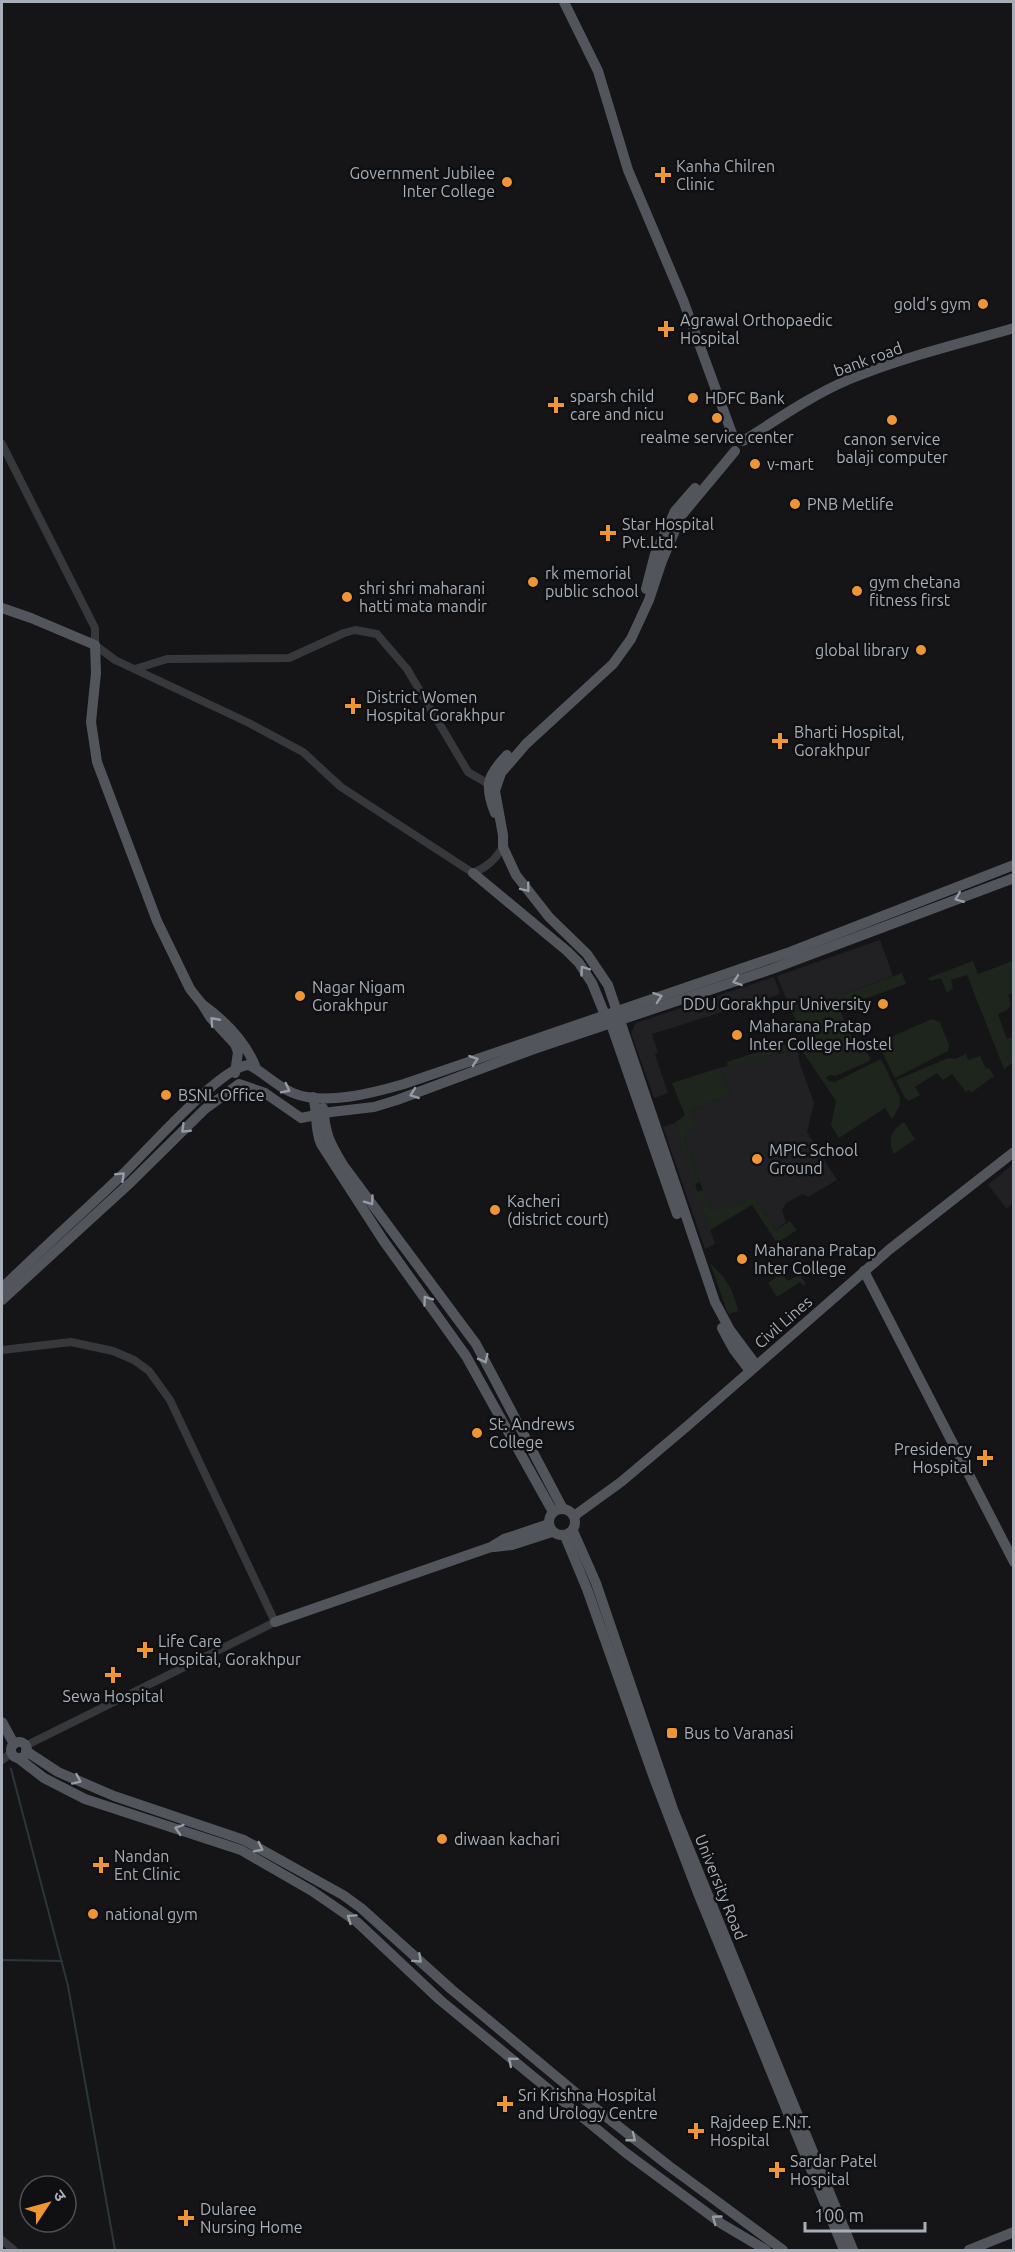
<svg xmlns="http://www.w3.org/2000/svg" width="1015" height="2252" viewBox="0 0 1015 2252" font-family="Ubuntu,'Noto Sans Devanagari',sans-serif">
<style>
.built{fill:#212124}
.green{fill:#1d251d}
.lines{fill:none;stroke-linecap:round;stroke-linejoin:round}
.stream{stroke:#2b363a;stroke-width:2}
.minor{stroke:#36383c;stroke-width:8}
.major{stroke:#52555b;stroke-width:10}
.oneway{stroke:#969ca5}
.poi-dot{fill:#ee9635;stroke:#101012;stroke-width:2}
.labels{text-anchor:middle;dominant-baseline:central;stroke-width:5;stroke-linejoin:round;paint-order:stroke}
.poi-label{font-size:16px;fill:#a7aeb7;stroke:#101012;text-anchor:start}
.street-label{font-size:16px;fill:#a7aeb7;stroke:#101012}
</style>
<rect width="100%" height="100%" fill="#151517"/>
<g class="built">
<polygon points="880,940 893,976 792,1013 777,976"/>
<polygon points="774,977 780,994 652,1034 658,1053 655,1054 668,1093 654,1098 631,1033 636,1023"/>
<polygon points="797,1049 800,1064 814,1103 807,1132 837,1180 808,1197 803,1194 786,1203 782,1210 786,1222 776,1230 754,1197 711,1213 684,1138 690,1111 731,1094 719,1068"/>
<polygon points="675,1123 715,1244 705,1249 663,1127"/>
<polygon points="1013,1164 1013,1203 1007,1209 988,1185"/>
</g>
<g class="green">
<polygon points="973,961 978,974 1013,961 1013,993 1008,995 1011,1005 1007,1010 998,1014 1007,1039 1013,1037 1013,1062 1004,1069 967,975 951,980 953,988 947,993 941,978 930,981 928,978"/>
<polygon points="902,973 906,984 839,1008 859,1053 866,1051 871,1060 836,1076 830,1075 826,1077 829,1081 835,1082 881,1059 900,1098 900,1105 892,1119 885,1108 839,1138 831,1125 836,1101 801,1049 810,1043 792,1013"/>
<polygon points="932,1019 940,1022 949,1045 948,1051 895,1078 881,1050 881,1044 886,1039"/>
<polygon points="789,1042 791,1050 728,1067 727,1062"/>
<polygon points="966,1054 968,1060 980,1056 986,1069 989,1068 994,1076 971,1093 969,1090 966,1092 952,1074 943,1080 937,1073 915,1087 920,1095 909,1101 905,1098 896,1080 948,1058 955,1059"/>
<polygon points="719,1068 731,1094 690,1111 695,1124 686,1131 684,1138 700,1182 694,1184 675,1123 685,1115 672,1083"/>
<path d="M904,1122l11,17 -21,15c-7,-14 -3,-24 10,-32z"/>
<polygon points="703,1190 711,1212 754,1197 776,1230 790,1221 797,1230 777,1243 752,1205 710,1230 697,1192"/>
<path d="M710,1263c15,14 24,27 28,48l-10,3z"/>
<polygon points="782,1273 788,1281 800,1274 806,1284 803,1286 800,1282 777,1297 768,1283"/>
</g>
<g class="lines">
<g class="stream">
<polyline points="11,1769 68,1986 115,2250"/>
<polyline points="2,1960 62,1961"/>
</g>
<g class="minor">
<path d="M2,444l93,184v17l20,15 134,63 54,29 38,35 132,86c14,-6 22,-13 30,-26"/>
<polyline points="135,669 167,659 289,658 344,633 355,630 377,634 407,669 468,772 492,786"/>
<polyline points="2,1350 71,1342 113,1351 134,1360 149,1371 170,1400 275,1622 25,1746"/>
<polyline points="2,1760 11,1753"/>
<polyline points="2,2240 14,2250"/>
</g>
<g class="major">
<polyline points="564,2 598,71 628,170 683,300 734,439"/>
<path d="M743,441c35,-22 69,-46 107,-62 53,-22 109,-35 164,-51"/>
<polyline points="735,451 681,516 662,561 649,600 631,639 613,664 526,744 501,773 495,791 503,835 503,847 516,875 549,917 587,954 608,985 715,1302 730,1330 756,1365"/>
<polyline points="646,589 655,554 675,511 695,488"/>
<polyline points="2,608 31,618 95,645 96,673 91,722 97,762 157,921 190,989 202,1004"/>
<path d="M495,813c-11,-28 -8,-37 12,-58"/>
<polyline points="473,873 567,951 579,963 592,983 605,1015 611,1024 677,1214"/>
<path d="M235,1073l3,-21 -3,-8 -25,-27 -8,-13c22,16 44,38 54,64"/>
<path d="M313,1097c5,16 1,31 8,47l62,96 83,116 87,156"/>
<path d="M323,1108c3,28 6,33 20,57l133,179 87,165"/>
<polyline points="864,1271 1014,1562"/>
<path d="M2,1288c39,-38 80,-75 120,-113 23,-22 100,-110 127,-110 16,8 27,21 44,28 31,13 80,0 111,-9l386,-132 224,-87"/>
<polyline points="2,1300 131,1182 205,1109 239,1084 265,1093 301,1118 331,1112 374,1107 397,1100 534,1049 772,969 1014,878"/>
<polyline points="722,1328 734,1350 750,1371"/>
<circle cx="562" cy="1522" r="13"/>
<polyline points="574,1516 621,1482 685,1428 890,1249 1014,1152"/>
<polyline points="573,1531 596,1583 674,1812 853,2250"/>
<polyline points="565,1536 587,1589 654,1778 698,1893 844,2250"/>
<polyline points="494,1547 512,1545 552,1532"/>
<polyline points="275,1622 491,1547 504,1539 549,1524"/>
<polyline points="2,1722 14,1744"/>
<circle cx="19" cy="1750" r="8"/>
<polyline points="26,1751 58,1772 114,1796 244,1840 343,1895 361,1908 451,1989 576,2093 669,2166 783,2250"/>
<polyline points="18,1758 44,1778 85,1799 241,1850 312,1891 357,1922 440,2000 626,2153 722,2224 766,2250"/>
<polyline points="969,2250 1014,2232"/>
</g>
</g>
<defs><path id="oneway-chevron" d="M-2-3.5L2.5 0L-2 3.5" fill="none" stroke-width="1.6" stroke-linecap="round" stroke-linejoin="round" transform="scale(1.5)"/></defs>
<g class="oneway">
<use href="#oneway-chevron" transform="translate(526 888) rotate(52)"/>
<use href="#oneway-chevron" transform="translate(959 898) rotate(158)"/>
<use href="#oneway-chevron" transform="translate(584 970) rotate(-126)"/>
<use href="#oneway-chevron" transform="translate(737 981) rotate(161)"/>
<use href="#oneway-chevron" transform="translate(658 997) rotate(-19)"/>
<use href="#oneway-chevron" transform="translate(214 1021) rotate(-132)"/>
<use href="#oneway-chevron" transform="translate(474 1060) rotate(-19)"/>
<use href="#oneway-chevron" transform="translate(286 1089) rotate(27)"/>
<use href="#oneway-chevron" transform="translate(414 1094) rotate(160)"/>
<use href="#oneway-chevron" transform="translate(185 1129) rotate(136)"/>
<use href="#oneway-chevron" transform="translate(121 1176) rotate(-44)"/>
<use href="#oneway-chevron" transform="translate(370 1201) rotate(54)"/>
<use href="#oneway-chevron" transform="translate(427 1300) rotate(-126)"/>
<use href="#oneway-chevron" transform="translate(484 1359) rotate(63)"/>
<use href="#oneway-chevron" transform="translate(77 1780) rotate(24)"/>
<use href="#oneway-chevron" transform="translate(179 1829) rotate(-162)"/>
<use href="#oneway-chevron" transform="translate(259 1848) rotate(27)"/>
<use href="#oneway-chevron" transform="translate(351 1918) rotate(-145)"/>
<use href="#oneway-chevron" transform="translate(418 1959) rotate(42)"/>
<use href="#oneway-chevron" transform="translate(512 2061) rotate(-140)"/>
<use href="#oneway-chevron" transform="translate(632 2138) rotate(38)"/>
<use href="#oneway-chevron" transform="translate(716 2219) rotate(-144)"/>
</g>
<g class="poi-dot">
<path d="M660 166h6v6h6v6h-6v6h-6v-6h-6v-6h6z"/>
<circle cx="507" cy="182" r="6"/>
<circle cx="983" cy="304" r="6"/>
<path d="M663 320h6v6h6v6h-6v6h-6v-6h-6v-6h6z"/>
<circle cx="693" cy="398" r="6"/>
<path d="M553 396h6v6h6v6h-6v6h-6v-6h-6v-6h6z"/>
<circle cx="717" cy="418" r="6"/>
<circle cx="892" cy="420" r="6"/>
<circle cx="755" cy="464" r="6"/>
<circle cx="795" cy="504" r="6"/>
<path d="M605 524h6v6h6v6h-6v6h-6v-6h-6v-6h6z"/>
<circle cx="533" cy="582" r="6"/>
<circle cx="857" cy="591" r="6"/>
<circle cx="347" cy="597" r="6"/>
<circle cx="921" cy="650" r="6"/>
<path d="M350 697h6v6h6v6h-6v6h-6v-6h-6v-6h6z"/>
<path d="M777 732h6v6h6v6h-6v6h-6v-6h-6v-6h6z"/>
<circle cx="300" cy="996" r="6"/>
<circle cx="883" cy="1004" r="6"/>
<circle cx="737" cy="1035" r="6"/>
<circle cx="166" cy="1095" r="6"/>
<circle cx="757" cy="1159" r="6"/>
<circle cx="495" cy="1210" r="6"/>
<circle cx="742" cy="1259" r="6"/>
<circle cx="477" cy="1433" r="6"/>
<path d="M982 1449h6v6h6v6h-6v6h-6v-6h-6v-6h6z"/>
<path d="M142 1641h6v6h6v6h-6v6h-6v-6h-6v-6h6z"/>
<path d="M110 1666h6v6h6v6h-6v6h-6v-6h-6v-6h6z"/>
<rect x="666" y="1727" width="12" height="12" rx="3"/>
<circle cx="442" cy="1839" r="6"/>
<path d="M98 1856h6v6h6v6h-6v6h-6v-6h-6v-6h6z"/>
<circle cx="93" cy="1914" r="6"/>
<path d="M502 2095h6v6h6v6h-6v6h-6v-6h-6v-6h6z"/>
<path d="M693 2122h6v6h6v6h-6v6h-6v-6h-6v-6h6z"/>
<path d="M774 2161h6v6h6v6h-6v6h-6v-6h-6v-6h6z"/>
<path d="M183 2209h6v6h6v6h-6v6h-6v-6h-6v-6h6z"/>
</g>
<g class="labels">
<g class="poi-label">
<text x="676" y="166">Kanha Chilren<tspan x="676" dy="18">Clinic</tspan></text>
<text x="495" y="173" text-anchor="end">Government Jubilee<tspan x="495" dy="18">Inter College</tspan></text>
<text x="971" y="304" text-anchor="end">gold's gym</text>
<text x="680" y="320">Agrawal Orthopaedic<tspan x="680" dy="18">Hospital</tspan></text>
<text x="570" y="396">sparsh child<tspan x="570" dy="18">care and nicu</tspan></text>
<text x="705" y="398">HDFC Bank</text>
<text x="717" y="437" text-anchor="middle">realme service center</text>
<text x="892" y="439" text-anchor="middle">canon service<tspan x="892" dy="18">balaji computer</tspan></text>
<text x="767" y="464">v-mart</text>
<text x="807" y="504">PNB Metlife</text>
<text x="622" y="524">Star Hospital<tspan x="622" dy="18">Pvt.Ltd.</tspan></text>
<text x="545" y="573">rk memorial<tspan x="545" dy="18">public school</tspan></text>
<text x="869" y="582">gym chetana<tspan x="869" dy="18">fitness first</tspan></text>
<text x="359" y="588">shri shri maharani<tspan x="359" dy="18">hatti mata mandir</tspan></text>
<text x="909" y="650" text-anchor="end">global library</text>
<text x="366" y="697">District Women<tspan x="366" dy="18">Hospital Gorakhpur</tspan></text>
<text x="794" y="732">Bharti Hospital,<tspan x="794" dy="18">Gorakhpur</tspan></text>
<text x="312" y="987">Nagar Nigam<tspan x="312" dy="18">Gorakhpur</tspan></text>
<text x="871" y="1004" text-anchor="end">DDU Gorakhpur University</text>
<text x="749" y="1026">Maharana Pratap<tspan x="749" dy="18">Inter College Hostel</tspan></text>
<text x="178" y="1095">BSNL Office</text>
<text x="769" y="1150">MPIC School<tspan x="769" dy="18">Ground</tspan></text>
<text x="507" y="1201">Kacheri<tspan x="507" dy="18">(district court)</tspan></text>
<text x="754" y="1250">Maharana Pratap<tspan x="754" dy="18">Inter College</tspan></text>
<text x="489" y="1424">St. Andrews<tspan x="489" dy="18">College</tspan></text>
<text x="972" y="1449" text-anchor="end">Presidency<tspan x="972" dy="18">Hospital</tspan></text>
<text x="158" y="1641">Life Care<tspan x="158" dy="18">Hospital, Gorakhpur</tspan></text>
<text x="113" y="1696" text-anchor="middle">Sewa Hospital</text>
<text x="684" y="1733">Bus to Varanasi</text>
<text x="454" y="1839">diwaan kachari</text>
<text x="114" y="1856">Nandan<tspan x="114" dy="18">Ent Clinic</tspan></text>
<text x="105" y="1914">national gym</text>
<text x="518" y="2095">Sri Krishna Hospital<tspan x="518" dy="18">and Urology Centre</tspan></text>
<text x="710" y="2122">Rajdeep E.N.T.<tspan x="710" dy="18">Hospital</tspan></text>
<text x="790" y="2161">Sardar Patel<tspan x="790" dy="18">Hospital</tspan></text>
<text x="200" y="2209">Dularee<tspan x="200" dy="18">Nursing Home</tspan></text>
</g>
<g class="street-label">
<text transform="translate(868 359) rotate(-20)">bank road</text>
<text transform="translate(783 1322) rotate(-41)">Civil Lines</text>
<text transform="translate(721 1887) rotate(68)">University Road</text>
</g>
</g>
<rect width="1015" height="2252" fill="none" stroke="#a7aeb7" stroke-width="6"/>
<g transform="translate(48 2204) rotate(54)"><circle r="28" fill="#101012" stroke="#4c4f54" stroke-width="1.5"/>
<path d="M0-4.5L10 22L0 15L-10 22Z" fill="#ee9635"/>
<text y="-9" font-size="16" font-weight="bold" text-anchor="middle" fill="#a7aeb7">उ</text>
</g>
<path d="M805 2222v9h120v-9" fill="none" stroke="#a7aeb7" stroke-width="3"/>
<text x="814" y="2222" font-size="18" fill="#a7aeb7" stroke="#101012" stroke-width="4.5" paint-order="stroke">100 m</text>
</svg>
